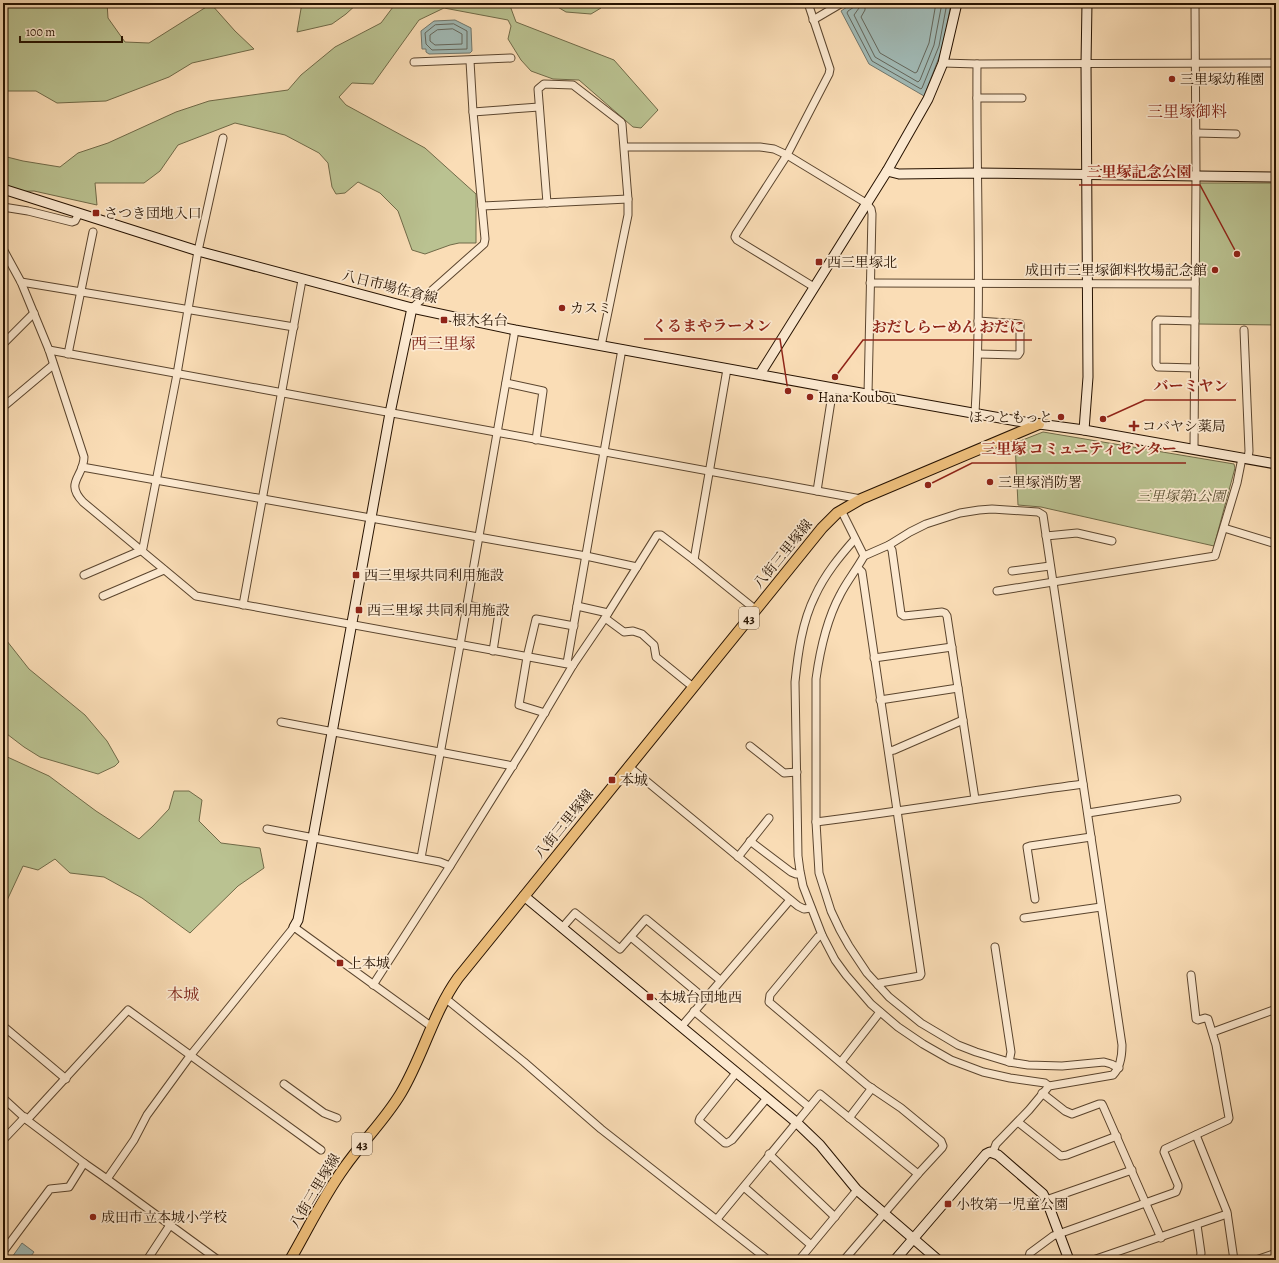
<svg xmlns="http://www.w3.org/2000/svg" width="1279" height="1263" viewBox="0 0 1279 1263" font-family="Alegreya,'Noto Serif JP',serif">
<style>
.green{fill:#bac291;stroke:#706a48}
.water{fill:#a1bab6;stroke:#70776d}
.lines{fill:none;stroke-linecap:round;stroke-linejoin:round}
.shore{stroke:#64665b;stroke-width:1}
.street-casing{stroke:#5b452e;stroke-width:9}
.secondary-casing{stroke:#261200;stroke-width:11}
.primary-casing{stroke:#261200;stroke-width:12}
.street{stroke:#fce9d0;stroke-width:7}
.secondary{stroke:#fce9d0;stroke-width:9}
.primary{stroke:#edbe7b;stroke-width:10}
.poi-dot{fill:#8f2418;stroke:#fce9d0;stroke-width:1.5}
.labels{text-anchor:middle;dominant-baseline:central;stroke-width:3.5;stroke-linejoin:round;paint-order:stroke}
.shield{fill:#fce9d0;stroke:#66523e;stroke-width:1}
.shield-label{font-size:13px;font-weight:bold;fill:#261200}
.poi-label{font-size:14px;fill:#261200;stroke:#fce9d0;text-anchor:start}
.street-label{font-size:14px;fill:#261200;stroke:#fce9d0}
.park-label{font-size:14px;font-style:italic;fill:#5a5033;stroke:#fce9d0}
.quarter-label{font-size:16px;fill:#7a1f14;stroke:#fce9d0}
.leader{fill:none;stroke:#8f2418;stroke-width:1.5}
.callout-dot{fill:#8f2418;stroke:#fce9d0;stroke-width:1.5}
.callout-label{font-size:15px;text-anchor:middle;font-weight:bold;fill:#8f2418;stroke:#fce9d0;stroke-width:3.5;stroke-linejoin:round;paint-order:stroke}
</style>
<rect width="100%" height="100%" fill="#faddb6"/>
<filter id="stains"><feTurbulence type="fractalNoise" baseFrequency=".005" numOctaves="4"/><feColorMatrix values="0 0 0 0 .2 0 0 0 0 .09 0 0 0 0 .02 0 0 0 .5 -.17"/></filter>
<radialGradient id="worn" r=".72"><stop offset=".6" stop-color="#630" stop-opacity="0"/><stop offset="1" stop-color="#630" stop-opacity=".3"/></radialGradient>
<g class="green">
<polygon points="3,3 107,3 108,18 125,42 149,43 211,4 235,31 254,49 192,63 169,77 106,101 57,103 36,91 3,91"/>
<polygon points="302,3 358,3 346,14 332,24 297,32"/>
<polygon points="396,3 509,3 516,22 614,60 658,110 641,128 633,127 579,80 553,79 531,71 521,60 508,39 511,26 508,20 444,8 419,20 373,84 352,83 339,97 346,105 425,148 476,194 476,243 459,243 450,245 425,254 412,250 398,211 380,193 358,182 345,193 336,194 332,187 328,163 319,153 285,135 235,123 178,145 160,171 144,183 95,183 97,205 34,191 3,192 3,156 23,161 60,167 78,153 108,143 176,112 209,101 288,90 301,75 335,47 381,23"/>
<polygon points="551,3 603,3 601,8 591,14 566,12"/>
<polygon points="1199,183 1276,183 1276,325 1198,324"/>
<polygon points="1043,432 1234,464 1235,468 1214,546 1041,507 1018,505 1015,443"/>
<polygon points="3,636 29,669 85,715 107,741 119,762 115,766 98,774 40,757 24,747 3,731"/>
<polygon points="3,755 49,776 96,811 139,839 153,826 169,809 174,791 189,791 202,800 199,821 221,843 260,848 264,868 238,886 190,933 142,898 104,877 70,873 55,859 38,870 23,866 3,909"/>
</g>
<g class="water">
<polygon points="853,3 951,3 943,47 924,96 869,64 841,11"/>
<polygon points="455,20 471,28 472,51 470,53 429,54 426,52 426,49 422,49 421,31 434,21"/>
<polygon points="22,1243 34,1252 28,1260 10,1260"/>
</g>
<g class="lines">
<g class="shore">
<polyline points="854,3 854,7 848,11 847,13 872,61 921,89 922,88 939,46 947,3"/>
<polyline points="859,3 859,8 854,15 875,57 918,82 920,80 934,45 942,3"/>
<polyline points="865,3 865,10 861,17 880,53 915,73 917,72 929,43 936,3"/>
<polygon points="454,24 467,31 467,49 432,50 426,44 425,33 435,25"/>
<polygon points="453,29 462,34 462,44 435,45 430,41 430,35 437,30"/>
</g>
<defs>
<g id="street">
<polyline points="808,3 830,69 829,74 787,155 736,234 735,237 737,240 814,287"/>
<polyline points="813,20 842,3"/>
<polyline points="414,62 511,58"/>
<polyline points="943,63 977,64 1276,63"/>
<polyline points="977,98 1022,98"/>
<polyline points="473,112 539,107"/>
<polyline points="1196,133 1236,134"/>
<polyline points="625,147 760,147 774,149 787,155 866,203 871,209 872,214 868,394"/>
<polyline points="547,203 538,89 544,84 573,85 621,122 622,124 628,199 628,215 601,346"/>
<polyline points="482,206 628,199"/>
<polyline points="3,207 28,211 72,222 75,221 79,213"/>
<path d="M3,249l18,33 28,68 35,107c0,20 -20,25 -1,45l113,94 377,69"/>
<polyline points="21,282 294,327"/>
<polyline points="870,283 1195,284"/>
<polyline points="412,308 484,244 485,239 473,112 470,61"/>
<polyline points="978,321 1020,324 1020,352 1018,355 978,354"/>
<polyline points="1195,321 1158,320 1156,322 1156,364 1158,367 1195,368"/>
<polyline points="1244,330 1249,451 1248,459"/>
<polyline points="3,344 34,313"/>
<polyline points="49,350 861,499"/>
<polyline points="68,354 93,232"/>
<polyline points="506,383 543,391 536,440"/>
<polyline points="3,407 53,365"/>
<path d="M975,413c7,-116 1,-232 2,-349"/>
<polyline points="1194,449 1196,176 1195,3"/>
<polyline points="82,467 586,556 637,567"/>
<polyline points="817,491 833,388"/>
<path d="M841,510l23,46c-7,13 -17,25 -24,39 -14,26 -20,55 -24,84v143l3,51 12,38 9,19 9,16 18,27 22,24 32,26 37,22 18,7 33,10 19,3 34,1 42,-4 7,2 8,4"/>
<polyline points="1224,528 1276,544"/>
<polyline points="1046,536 1077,533 1112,541"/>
<path d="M855,539c-15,17 -30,35 -40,57 -13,26 -17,57 -20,86l3,174 2,15 3,15 19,49 13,25 11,15 25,29 27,23 25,17 28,16 32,12 27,6 35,5 4,3"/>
<polyline points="889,545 892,550 901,614 904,616 942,612 945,613 947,616 975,799"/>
<path d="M864,556l25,-11 21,-13 16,-8 34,-11 19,-3 13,-1 46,3 5,3 79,530c0,10 -1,22 -9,30l-64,11 -20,24 -33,34 -3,8"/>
<polyline points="694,560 727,369"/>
<polyline points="858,568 862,572 921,974 920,976 880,983 878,985"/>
<polyline points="1012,571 1050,566"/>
<polyline points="84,575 140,551 143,548 177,374 198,251 223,138"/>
<polyline points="997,591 1215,556 1237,483 1242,458"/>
<polyline points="103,596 164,570"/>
<polyline points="243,605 302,280"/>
<polyline points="467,605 499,612 493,651"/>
<polyline points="577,606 608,613"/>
<polyline points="605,618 624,632 633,631 642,634 654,645 656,657 693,687"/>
<polyline points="874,658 952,647"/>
<polyline points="567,663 622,349"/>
<polyline points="880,700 958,688"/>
<polyline points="545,713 519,705 527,657 536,619 574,626"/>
<polyline points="281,722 513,766"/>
<polyline points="750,746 784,773 797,772"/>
<polyline points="889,751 894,750 963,720"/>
<polyline points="628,766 798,906 804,909 811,908"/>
<polyline points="1088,813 1177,799"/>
<path d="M816,822c89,-11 178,-26 267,-38"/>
<polyline points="267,829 440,862 450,866"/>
<polyline points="750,841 791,872 796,874 800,874"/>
<polyline points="738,857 769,818"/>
<polyline points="421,858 460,645 515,330"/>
<polyline points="1035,899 1027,847 1030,846 1091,837"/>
<polyline points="1024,918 1101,907"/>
<polyline points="562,928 575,913 620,949 646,919 720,980"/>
<polyline points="822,935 818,937 770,995 769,1002 867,1085 901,1108 941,1141 943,1146 942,1148 918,1174 844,1260"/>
<polyline points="631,937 705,999"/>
<polyline points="995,947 1011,1052 1009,1062"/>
<polyline points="373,985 450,866 525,746 573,665 605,618 657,535 661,535 694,560 756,610"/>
<polyline points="445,998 524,1062 601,1129 768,1260"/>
<polyline points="694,1011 809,1107"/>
<polyline points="3,1026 66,1079"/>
<polyline points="681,1027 790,900"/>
<polyline points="1213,1032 1276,1009"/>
<polyline points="841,1062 880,1012"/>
<polyline points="736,1073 700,1118 699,1121 725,1143 727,1143 732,1140 767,1098"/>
<polyline points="284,1084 324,1113 337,1118"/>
<polyline points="1042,1093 1065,1111 1072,1114 1099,1104 1102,1104 1103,1106 1161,1238"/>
<polyline points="3,1098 27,1120 84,1163 107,1179 218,1260"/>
<polyline points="849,1118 872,1088"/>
<polyline points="27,1120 128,1010 321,1150"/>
<polyline points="1018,1122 1061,1156 1067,1155 1117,1136"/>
<polyline points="1196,1135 1227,1212 1234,1260"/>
<polyline points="3,1140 25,1117"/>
<polyline points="769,1154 835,1217"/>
<polyline points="107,1179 134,1140 147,1115 190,1056 294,927 432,1027"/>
<polyline points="744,1187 811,1245"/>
<polyline points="1046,1200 1132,1170"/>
<polyline points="717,1219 820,1094 918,1174"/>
<polyline points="1197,1225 1201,1253 1200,1260"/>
<polyline points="3,1252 50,1189 69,1187 84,1163"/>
<polyline points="147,1260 170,1225"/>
<polyline points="799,1260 857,1190"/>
<polyline points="1028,1260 1030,1253 1053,1236 1176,1192 1178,1187 1178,1185 1164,1152 1165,1149 1228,1120 1229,1118 1216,1045 1208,1019 1205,1018 1198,1020 1196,1019 1191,975"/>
<polyline points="1093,1260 1227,1214"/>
<polyline points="1256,1260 1276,1253"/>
</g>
<g id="secondary">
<polyline points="887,171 899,174 977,173 1276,177"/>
<polyline points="3,189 198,251 412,308 515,330 833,388 1017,421 1084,430 1276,464"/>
<polyline points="760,374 887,171 928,99 943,63 957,3"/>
<polyline points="1084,430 1088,377 1086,64 1087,3"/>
<polyline points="524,896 796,1122 820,1145 857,1190 938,1260"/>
<polyline points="294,927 298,920 390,413 412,308"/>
<polyline points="895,1260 986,1154 990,1152 998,1155 1043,1194 1048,1204 1069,1260"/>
</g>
<path id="primary" d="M290,1260c18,-31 33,-63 54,-92 18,-26 41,-48 57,-75 22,-37 32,-80 57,-115l364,-450 15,-15 24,-14 178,-75"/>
</defs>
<use href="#street" class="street-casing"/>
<use href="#secondary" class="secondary-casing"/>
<use href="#primary" class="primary-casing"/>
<use href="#street" class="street"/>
<use href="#secondary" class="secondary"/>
<use href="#primary" class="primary"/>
</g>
<g class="poi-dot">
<circle cx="1172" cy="79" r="4"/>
<rect x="92" y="209" width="8" height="8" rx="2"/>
<rect x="815" y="258" width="8" height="8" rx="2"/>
<circle cx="1215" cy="270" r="4"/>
<circle cx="562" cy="308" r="4"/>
<rect x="440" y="316" width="8" height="8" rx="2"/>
<circle cx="810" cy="397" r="4"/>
<circle cx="1061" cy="417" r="4"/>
<path d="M1132 420h4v4h4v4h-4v4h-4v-4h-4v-4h4z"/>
<circle cx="990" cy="482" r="4"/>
<rect x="352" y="571" width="8" height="8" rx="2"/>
<rect x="355" y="606" width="8" height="8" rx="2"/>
<rect x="608" y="776" width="8" height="8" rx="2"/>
<rect x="336" y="959" width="8" height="8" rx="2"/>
<rect x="646" y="993" width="8" height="8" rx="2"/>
<rect x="944" y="1200" width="8" height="8" rx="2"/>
<circle cx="93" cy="1217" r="4"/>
</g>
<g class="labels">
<g class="shield">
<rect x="739" y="607" width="20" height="22" rx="3"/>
<rect x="352" y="1133" width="20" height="22" rx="3"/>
</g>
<g class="shield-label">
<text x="749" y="618">43</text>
<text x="362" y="1144">43</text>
</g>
<g class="poi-label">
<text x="1180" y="79">三里塚幼稚園</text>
<text x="104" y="213">さつき団地入口</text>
<text x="827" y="262">西三里塚北</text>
<text x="1207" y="270" text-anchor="end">成田市三里塚御料牧場記念館</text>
<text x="570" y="308">カスミ</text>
<text x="452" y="320">根木名台</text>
<text x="818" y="397">Hana Koubou</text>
<text x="1053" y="417" text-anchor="end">ほっともっと</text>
<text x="1142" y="426">コバヤシ薬局</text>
<text x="998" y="482">三里塚消防署</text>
<text x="364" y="575">西三里塚共同利用施設</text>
<text x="367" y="610">西三里塚 共同利用施設</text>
<text x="620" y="780">本城</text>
<text x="348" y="963">上本城</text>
<text x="658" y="997">本城台団地西</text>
<text x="956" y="1204">小牧第一児童公園</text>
<text x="101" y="1217">成田市立本城小学校</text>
</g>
<g class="street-label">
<text transform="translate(390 287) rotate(14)">八日市場佐倉線</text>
<text transform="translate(783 554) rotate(-51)">八街三里塚線</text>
<text transform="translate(564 824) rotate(-51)">八街三里塚線</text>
<text transform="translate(315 1191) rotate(-59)">八街三里塚線</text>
</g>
<g class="park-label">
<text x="1181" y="496">三里塚第1公園</text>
</g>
<g class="quarter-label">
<text x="1187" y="112">三里塚御料</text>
<text x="443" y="344">西三里塚</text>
<text x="183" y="995">本城</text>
</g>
</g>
<path class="leader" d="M1237 254L1200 185H1079M788 391L780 339H644M835 377L863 340H1032M1103 419L1145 400H1236M928 485L972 463H1186"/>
<g class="callout-dot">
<circle cx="1237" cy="254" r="4"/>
<circle cx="788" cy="391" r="4"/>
<circle cx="835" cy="377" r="4"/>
<circle cx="1103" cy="419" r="4"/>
<circle cx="928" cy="485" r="4"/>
</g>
<g class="callout-label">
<text x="1139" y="177">三里塚記念公園</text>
<text x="712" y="331">くるまやラーメン</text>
<text x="948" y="332">おだしらーめん おだに</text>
<text x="1191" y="391">バーミヤン</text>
<text x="1079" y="454">三里塚 コミュニティセンター</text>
</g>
<rect width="1279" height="1263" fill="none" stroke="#faddb6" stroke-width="16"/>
<rect x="4" y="4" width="1271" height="1255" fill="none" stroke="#261200" stroke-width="2"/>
<rect x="8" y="8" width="1263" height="1247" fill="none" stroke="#261200"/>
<path d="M20 36v6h102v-6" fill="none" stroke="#261200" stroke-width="2"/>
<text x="26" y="36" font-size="12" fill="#261200" stroke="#fce9d0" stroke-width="3" paint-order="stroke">100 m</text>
<rect width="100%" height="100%" filter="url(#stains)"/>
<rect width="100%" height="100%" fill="url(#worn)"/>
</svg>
